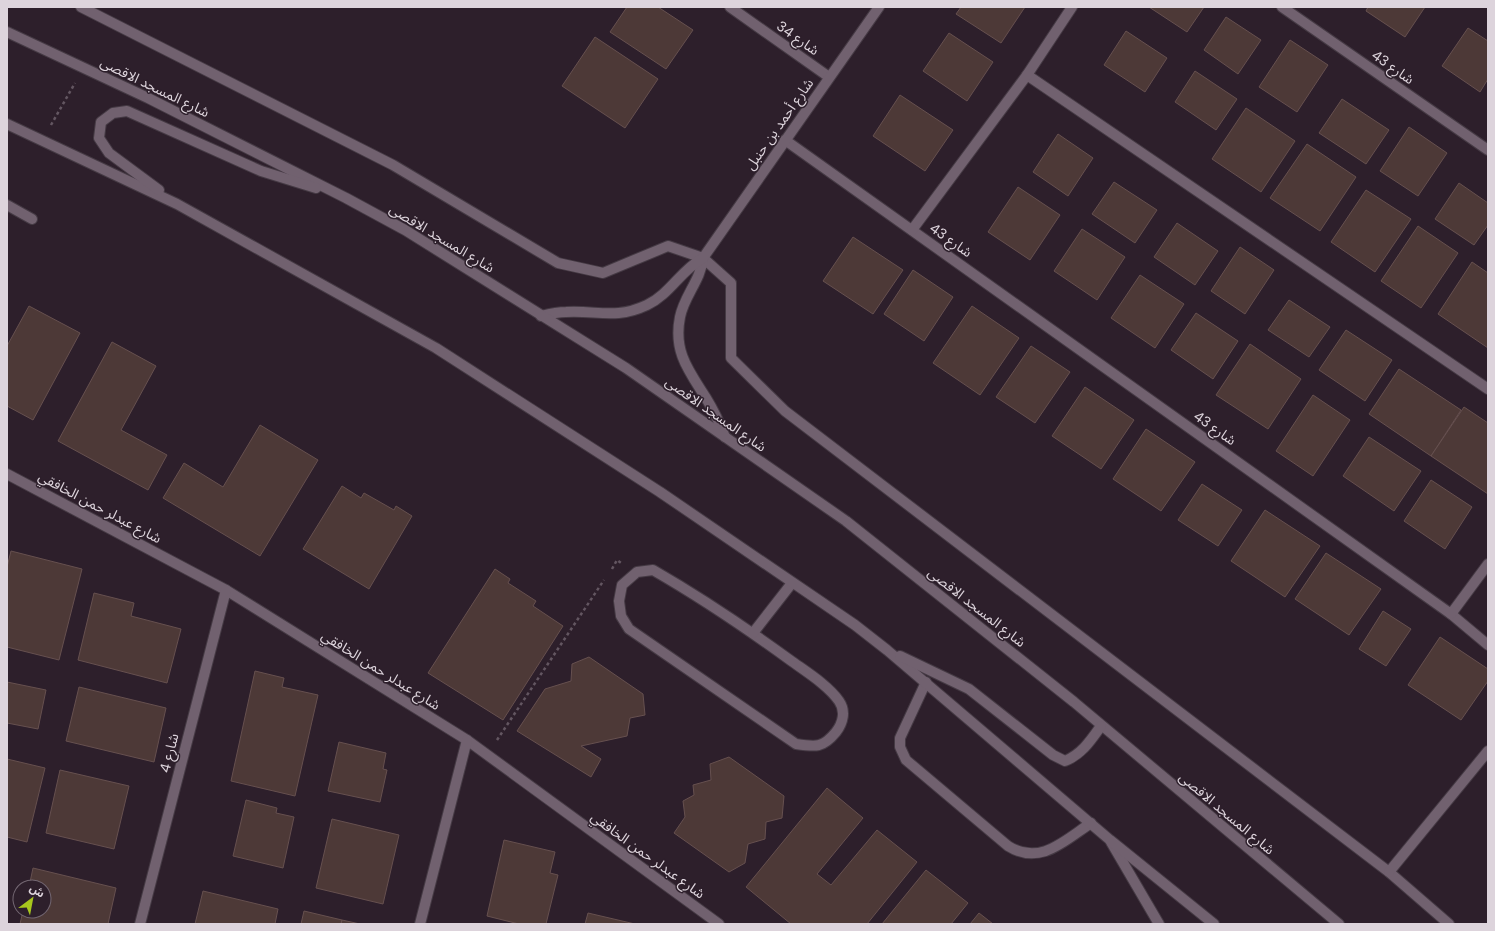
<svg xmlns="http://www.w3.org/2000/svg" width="1495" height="931" viewBox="0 0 1495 931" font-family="Poppins,'Noto Sans Arabic',sans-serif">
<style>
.building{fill:#4d3937;stroke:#66504f}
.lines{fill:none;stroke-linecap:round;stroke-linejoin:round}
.service-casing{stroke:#453a44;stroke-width:12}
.minor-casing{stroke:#453a44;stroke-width:12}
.tertiary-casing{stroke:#453a44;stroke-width:12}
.secondary-casing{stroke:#453a44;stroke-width:12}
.path{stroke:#635661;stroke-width:2.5;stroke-dasharray:3 3;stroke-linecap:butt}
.service{stroke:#71616f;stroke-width:10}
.minor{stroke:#71616f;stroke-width:10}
.tertiary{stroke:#71616f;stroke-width:10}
.secondary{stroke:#71616f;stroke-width:10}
.labels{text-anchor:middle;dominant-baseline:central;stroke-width:3;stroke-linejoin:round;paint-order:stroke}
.street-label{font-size:14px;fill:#ddd4dc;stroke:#2d1f2b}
</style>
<rect width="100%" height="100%" fill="#2d1f2b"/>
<g class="building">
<polygon points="627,7 658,7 693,30 666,69 610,32"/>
<polygon points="961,7 1025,7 1001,43 956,14"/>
<polygon points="1149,7 1204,7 1187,32"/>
<polygon points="1368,7 1425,7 1405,37 1366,11"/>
<polygon points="1226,17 1261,40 1238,74 1204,50"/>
<polygon points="1468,28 1488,41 1488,79 1480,92 1442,66"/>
<polygon points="1126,31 1167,58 1145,92 1104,65"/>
<polygon points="949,33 993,62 967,101 923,71"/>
<polygon points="595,37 658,79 625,128 562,86"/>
<polygon points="1290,40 1328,65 1297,112 1259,87"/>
<polygon points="1195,71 1237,99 1216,130 1175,102"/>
<polygon points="900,95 953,130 925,171 873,136"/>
<polygon points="1342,99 1389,130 1366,164 1319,133"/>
<polygon points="1246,108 1295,141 1261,192 1212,159"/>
<polygon points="1409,127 1447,153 1418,196 1380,171"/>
<polygon points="1058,134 1093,158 1068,196 1033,172"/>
<polygon points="1307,144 1356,177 1320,231 1270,198"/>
<polygon points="1114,182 1157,210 1135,243 1092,214"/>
<polygon points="1459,183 1488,203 1488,225 1474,245 1435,219"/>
<polygon points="1018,187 1060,215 1030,260 988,232"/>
<polygon points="1366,190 1411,219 1375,272 1331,242"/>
<polygon points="1177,223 1218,251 1195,285 1154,257"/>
<polygon points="1418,226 1458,253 1421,308 1381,281"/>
<polygon points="1082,229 1125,257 1097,300 1054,271"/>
<polygon points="853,237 903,270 873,314 823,281"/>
<polygon points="1240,247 1274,270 1245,314 1211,291"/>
<polygon points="1472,262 1488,273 1488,348 1438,314"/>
<polygon points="913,270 953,297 924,341 884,314"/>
<polygon points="1140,275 1184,304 1155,348 1111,318"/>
<polygon points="1289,300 1330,327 1309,357 1268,330"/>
<polygon points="29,306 80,333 33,420 7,406 7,346"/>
<polygon points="972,306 1019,338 980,395 933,363"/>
<polygon points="1196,313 1238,341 1213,379 1171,350"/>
<polygon points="1346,330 1392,360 1365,401 1319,370"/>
<polygon points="112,342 156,366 121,430 167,455 148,490 58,441"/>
<polygon points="1250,344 1301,379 1268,429 1216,395"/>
<polygon points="1031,346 1070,372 1035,423 996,397"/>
<polygon points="1399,369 1461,410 1431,456 1369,414"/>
<polygon points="1085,387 1134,420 1101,469 1052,436"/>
<polygon points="1313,395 1350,420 1313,476 1276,451"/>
<polygon points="1464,407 1488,423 1488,494 1431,456"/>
<polygon points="260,425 318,460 260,556 163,498 184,463 223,487"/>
<polygon points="1146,429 1195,462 1161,511 1113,479"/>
<polygon points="1369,437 1421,471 1394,511 1343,476"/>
<polygon points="1431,480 1472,507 1445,549 1404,521"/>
<polygon points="1202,484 1242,510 1218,546 1178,520"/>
<polygon points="342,486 361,498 364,493 394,510 396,506 412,516 369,589 303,549"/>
<polygon points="1265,510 1320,546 1285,597 1231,561"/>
<polygon points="11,551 82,569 59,660 7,647 7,567"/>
<polygon points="1326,553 1381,589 1349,635 1295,599"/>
<polygon points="495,569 510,579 508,583 536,601 533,606 563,626 503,720 428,673"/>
<polygon points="94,593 134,603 131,616 181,629 167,683 78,660"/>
<polygon points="1383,611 1411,629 1386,666 1359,649"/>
<polygon points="1440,637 1488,669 1488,681 1461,720 1408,685"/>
<polygon points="589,657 643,694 645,715 630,718 627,736 581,746 601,759 591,777 517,731 545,689 571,681 572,664"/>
<polygon points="255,671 284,678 282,687 318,695 295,796 231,781"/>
<polygon points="7,682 46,690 38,729 7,723"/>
<polygon points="79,687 166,708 154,762 66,741"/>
<polygon points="339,742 386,753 383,769 387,770 380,802 328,791"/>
<polygon points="729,757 784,796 782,818 766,822 765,839 748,844 745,863 729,872 674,833 685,817 683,801 694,795 693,785 711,780 710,764"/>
<polygon points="7,759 45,768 27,842 7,837"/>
<polygon points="60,770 129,786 114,849 46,833"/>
<polygon points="827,788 863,818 817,874 831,885 877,830 917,862 867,924 791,924 746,887"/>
<polygon points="246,800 277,808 276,813 294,817 283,868 233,856"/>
<polygon points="332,819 399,835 383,904 316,888"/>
<polygon points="504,840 555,852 550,873 558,875 546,924 519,924 487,916"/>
<polygon points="33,868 116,888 108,924 20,924 23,911 44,911 44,887 29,887"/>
<polygon points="926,870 968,903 951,924 882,924"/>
<polygon points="203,891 278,909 275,924 195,924"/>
<polygon points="304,911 342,920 341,924 301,924"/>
<polygon points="588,913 635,924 585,924"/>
<polygon points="979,913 993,924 970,924"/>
<polygon points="342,920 360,924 341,924"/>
</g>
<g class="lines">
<defs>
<g id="service">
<polyline points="81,7 393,165 558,263 603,273 668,246 703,258 731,283 731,358 785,411 1389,872 1449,924"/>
<polyline points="7,205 32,219"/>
<path d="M653,570c47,27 93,58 137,90 15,11 38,25 49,41 7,10 4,22 -3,31 -13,16 -20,15 -40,12l-167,-115 -8,-13 -2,-15 3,-16 15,-13z"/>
<polyline points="1451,614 1488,645"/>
<polyline points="753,633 792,583"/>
<path d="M926,682l-26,56v9l6,13 102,86c32,20 56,-5 83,-23"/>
</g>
<g id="minor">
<polyline points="730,7 829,77"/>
<polyline points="1282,7 1488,150"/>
<polyline points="1027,75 1488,389"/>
<polyline points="785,140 1451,614 1488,564"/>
<polyline points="912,230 1027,75 1072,7"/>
<polyline points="7,474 226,590 467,740 719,924"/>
<polyline points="1389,872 1488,751"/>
<polyline points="140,924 226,590"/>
<polyline points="420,924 467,740"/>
</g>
<g id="tertiary">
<path d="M703,258c-2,22 -19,38 -23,59 -7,35 9,54 26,81 8,13 14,26 19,39"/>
<path d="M541,316c8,-2 16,-4 25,-4 31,-2 49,8 81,-7 23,-11 34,-35 56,-47l176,-251"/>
<polyline points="1111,842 1159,924"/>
</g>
<g id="secondary">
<polyline points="7,32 148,98 346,198 405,230 626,368 846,521 1074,702 1339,924"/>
<polyline points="7,124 177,204 436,348 660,492 855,625 887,650 1110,840 1214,924"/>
<polyline points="159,190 109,153 99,138 101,122 113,113 127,111 261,171 316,188"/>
<path d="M900,656l69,33 84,66 12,6c17,-7 26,-21 36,-35"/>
</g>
</defs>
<use href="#service" class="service-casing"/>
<use href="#minor" class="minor-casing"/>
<use href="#tertiary" class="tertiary-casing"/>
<use href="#secondary" class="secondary-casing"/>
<g class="path">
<polyline points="51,125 75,83"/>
<polyline points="612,569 617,560 621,563"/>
<polyline points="497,740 604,580"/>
</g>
<use href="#service" class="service"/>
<use href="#minor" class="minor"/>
<use href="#tertiary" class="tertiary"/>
<use href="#secondary" class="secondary"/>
</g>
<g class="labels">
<g class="street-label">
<text transform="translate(798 38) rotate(35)">شارع 34</text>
<text transform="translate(1393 67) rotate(35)">شارع 43</text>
<text transform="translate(155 87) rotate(26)">شارع المسجد الاقصى</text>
<text transform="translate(779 124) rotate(-55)">شارع أحمد بن حنبل</text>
<text transform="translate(442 238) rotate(31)">شارع المسجد الاقصى</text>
<text transform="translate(951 240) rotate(35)">شارع 43</text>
<text transform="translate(716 414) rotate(35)">شارع المسجد الاقصى</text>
<text transform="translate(1215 428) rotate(35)">شارع 43</text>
<text transform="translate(100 507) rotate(28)">شارع عبدلر حمن الخافقي</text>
<text transform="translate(977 607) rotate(38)">شارع المسجد الاقصى</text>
<text transform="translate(381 670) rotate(32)">شارع عبدلر حمن الخافقي</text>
<text transform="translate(169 753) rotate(-76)">شارع 4</text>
<text transform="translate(1227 813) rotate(40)">شارع المسجد الاقصى</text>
<text transform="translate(648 855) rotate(36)">شارع عبدلر حمن الخافقي</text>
</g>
</g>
<rect width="1495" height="931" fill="none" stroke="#ddd4dc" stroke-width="16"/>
<g transform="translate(32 899) rotate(32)"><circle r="19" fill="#2d1f2b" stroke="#736772"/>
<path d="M0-3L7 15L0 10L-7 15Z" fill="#a8c71d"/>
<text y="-6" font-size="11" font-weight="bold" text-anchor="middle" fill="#ddd4dc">ش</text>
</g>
</svg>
